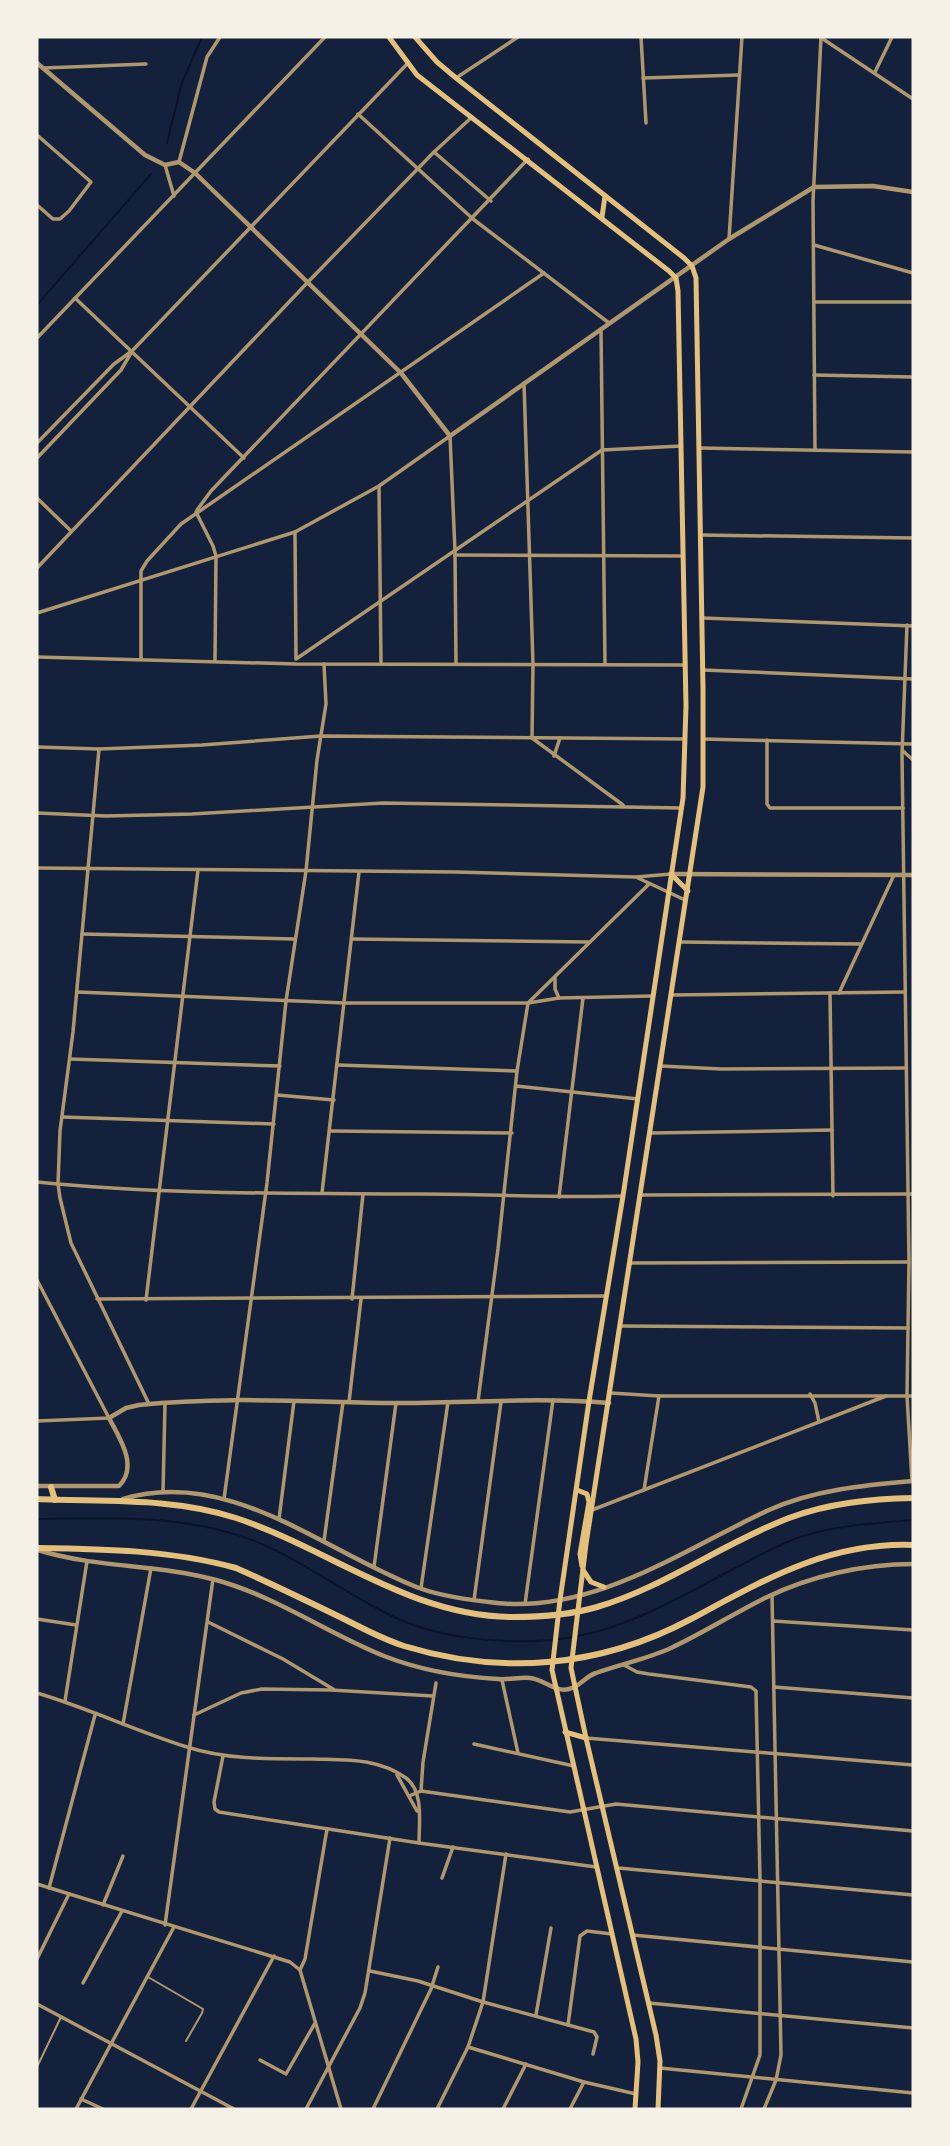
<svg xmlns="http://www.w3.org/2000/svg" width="950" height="2146" viewBox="0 0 950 2146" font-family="'Open Sans',sans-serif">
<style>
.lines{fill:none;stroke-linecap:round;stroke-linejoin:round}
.stream{stroke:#0b132b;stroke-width:2}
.service{stroke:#b1986c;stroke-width:2}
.minor{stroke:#b1986c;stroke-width:3.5}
.tertiary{stroke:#b1986c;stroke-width:4.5}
.secondary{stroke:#e5c07b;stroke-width:5}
.trunk{stroke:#e5c07b;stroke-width:6}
</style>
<rect width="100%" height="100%" fill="#14213d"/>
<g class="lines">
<g class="stream">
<polyline points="167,143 182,82 202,37"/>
<polyline points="37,305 151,174"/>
<path d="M37,1519c72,-1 146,-5 215,21 49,19 92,53 140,76 48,23 108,28 161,24"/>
<path d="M558,1639c64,-7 121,-41 177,-71 22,-11 44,-24 68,-32 36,-11 73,-13 110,-16"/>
</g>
<g class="service">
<polyline points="148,1977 203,2009 202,2013 186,2041"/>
<polyline points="37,2067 61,2017"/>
</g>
<g class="minor">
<polyline points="641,37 646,123"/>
<polyline points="820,37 913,99"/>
<polyline points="44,68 146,64"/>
<polyline points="875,72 892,37"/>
<polyline points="456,78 518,37"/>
<polyline points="643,78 739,75"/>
<polyline points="358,114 473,219 609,323"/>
<polyline points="37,135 91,182 69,211 60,219 53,219 37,205"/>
<polyline points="434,152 491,201"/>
<polyline points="179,162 207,57 220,37"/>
<polyline points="165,165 174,196"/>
<polyline points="729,239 742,37"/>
<polyline points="814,245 913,273"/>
<polyline points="75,298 244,458"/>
<polyline points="814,302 913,302"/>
<polyline points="601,330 605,664"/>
<polyline points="37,338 325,37"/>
<polyline points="814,375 913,377"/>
<polyline points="524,383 533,664 532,738 623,805"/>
<polyline points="37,443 114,364 132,351 408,63"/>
<polyline points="699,448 913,452"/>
<polyline points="815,450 813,201 821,37"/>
<polyline points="37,458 121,370 131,353"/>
<polyline points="379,486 381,662"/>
<polyline points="37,498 71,531"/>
<polyline points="197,510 211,491 528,159"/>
<polyline points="196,512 213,546 216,556 215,661"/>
<polyline points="295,532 296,658"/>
<polyline points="701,535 913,538"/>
<polyline points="455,555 683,556"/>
<polyline points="37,568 308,282 434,152 472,117"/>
<polyline points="37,613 295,532 379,486 450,436 455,551 456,664"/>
<polyline points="702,618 913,626"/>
<polyline points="907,625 902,754 909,1262 907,1396 912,1481"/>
<polyline points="37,657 296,664 685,665"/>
<polyline points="141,659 141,571 147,561 181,524 544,273"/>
<polyline points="296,659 602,450 681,446"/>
<polyline points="703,670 913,679"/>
<polyline points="703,739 913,744"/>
<polyline points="767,740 767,804 770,808 903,808"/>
<polyline points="37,747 99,749 202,745 321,736 685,739"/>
<polyline points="99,749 73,1032 60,1131 58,1184 60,1198 71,1243 149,1404"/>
<polyline points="903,751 913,760"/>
<polyline points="554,756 560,738"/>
<polyline points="37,813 106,816 192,814 383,803 682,808"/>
<polyline points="37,868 456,872 636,877 671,874"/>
<polyline points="638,878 685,900"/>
<polyline points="82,934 294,939"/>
<polyline points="353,939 588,942"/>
<polyline points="680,942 861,944"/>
<polyline points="555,977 555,989 559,998"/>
<polyline points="77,992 345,1003 528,1003 559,998 653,996"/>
<polyline points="839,993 894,875"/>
<polyline points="830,994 833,1196"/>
<polyline points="672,995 905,992"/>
<polyline points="70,1059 280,1066"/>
<polyline points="338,1065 517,1071"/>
<polyline points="661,1066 721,1069 906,1068"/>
<polyline points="516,1086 638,1099"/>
<polyline points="277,1095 334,1100"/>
<polyline points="62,1117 274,1124"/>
<polyline points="331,1131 512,1133"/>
<polyline points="651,1133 832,1130"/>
<path d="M37,1182c127,13 256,11 383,12 68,0 135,4 203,2"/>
<polyline points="322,1193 359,872"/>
<polyline points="641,1195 913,1194"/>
<polyline points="559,1197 583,998"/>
<polyline points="630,1263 908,1262"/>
<polyline points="37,1280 109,1418 37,1421"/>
<polyline points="97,1299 606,1296"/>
<polyline points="352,1299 363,1194"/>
<polyline points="146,1300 198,870"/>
<polyline points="621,1326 908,1328"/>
<polyline points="611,1393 659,1396 913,1396"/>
<polyline points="810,1394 815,1403 819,1422"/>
<polyline points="478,1401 498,1249 517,1071 528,1003 649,884"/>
<polyline points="349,1402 361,1299"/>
<polyline points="644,1490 659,1396"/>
<polyline points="163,1492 165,1404"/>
<polyline points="224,1499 267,1183 286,1001 306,871 317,760 326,704 324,664"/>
<polyline points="592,1510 886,1396"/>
<polyline points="279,1519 294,1401"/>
<polyline points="324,1541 343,1402"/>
<polyline points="374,1567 396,1403"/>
<polyline points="421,1588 448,1402"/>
<polyline points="474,1600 501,1402"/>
<polyline points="525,1604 553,1400"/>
<polyline points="37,1619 76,1625"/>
<polyline points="773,1621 913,1630"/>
<polyline points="208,1622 283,1659 333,1689"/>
<polyline points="624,1665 637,1672 649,1674 751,1687 756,1691 760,1880 760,2055 741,2109"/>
<polyline points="502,1680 518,1753"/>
<polyline points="774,1687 913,1698"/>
<path d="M37,1693c51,15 99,38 150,54 40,13 85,12 127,12 33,1 64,-1 92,19 18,13 13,45 13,65"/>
<polyline points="65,1701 87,1561"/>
<polyline points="194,1715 241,1693 262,1689 331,1690 433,1696"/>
<polyline points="123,1724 151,1568"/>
<polyline points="586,1738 913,1765"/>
<polyline points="474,1744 574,1766"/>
<polyline points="223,1756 214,1802 215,1809 219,1812 419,1843 596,1867"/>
<polyline points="397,1775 417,1811"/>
<polyline points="421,1791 570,1812 616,1804 913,1831"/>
<polyline points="409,1796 421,1791 423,1762 436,1683"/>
<polyline points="618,1868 913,1895"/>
<polyline points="442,1878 453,1847"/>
<polyline points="37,1884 290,1962 300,1970 341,2109"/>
<polyline points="49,1888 95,1715"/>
<polyline points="103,1905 123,1856"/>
<polyline points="165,1925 213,1579"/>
<polyline points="633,1935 913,1962"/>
<polyline points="37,1959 69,1894"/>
<polyline points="300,1970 305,1959 327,1829"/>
<polyline points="370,1971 418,1981 483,2002 594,2032 597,2037 593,2054"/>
<polyline points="83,1983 122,1911"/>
<polyline points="649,2003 913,2028"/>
<polyline points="37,2004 234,2109"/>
<polyline points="536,2015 551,1928"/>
<polyline points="568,2025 580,1936 587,1931 612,1934"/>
<polyline points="468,2047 584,2082 636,2094"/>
<polyline points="260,2060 286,2074 315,2023"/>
<polyline points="660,2068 913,2093"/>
<polyline points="81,2099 103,2109"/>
<polyline points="76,2109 174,1927"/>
<polyline points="191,2109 274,1956"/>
<polyline points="306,2109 360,2008 365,1993 390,1838"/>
<polyline points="373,2109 431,1989 438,1967"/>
<polyline points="437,2109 468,2047 483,2002 506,1854"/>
<polyline points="503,2109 526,2064"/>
<polyline points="570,2109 584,2082"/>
<polyline points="764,2109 776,2080 781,2055 772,1595"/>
</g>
<g class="tertiary">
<polyline points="37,63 145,155 165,165 179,162 195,173 401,373 450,436 729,239 814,187 873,186 913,192"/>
<polyline points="671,874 913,875"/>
<path d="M37,1486h82c20,-20 0,-49 -10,-68l17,-10 13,-3c85,-9 171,-3 256,-2 72,0 143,-6 214,0"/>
<path d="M123,1499c107,-32 202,53 296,89 25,9 53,12 78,15 99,10 187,-54 272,-93 44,-20 96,-25 144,-29"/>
<path d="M38,1550c57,18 120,14 178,30 59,16 111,53 168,76 36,14 76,21 114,23 11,1 21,-2 32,-1 13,1 26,15 39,11 10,-2 17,-13 27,-16 25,-9 51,-14 75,-25 32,-15 62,-34 94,-50 45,-22 98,-34 148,-34"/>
</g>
<g class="secondary">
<polyline points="389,37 417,75 669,271 676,278 678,291 686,706 683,798 623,1196 589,1401 560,1600 552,1670 636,2039 638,2062 635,2109"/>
<polyline points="415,37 437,62 456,78 684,258 692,266 696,278 703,688 703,787 586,1544 571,1668 586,1738 656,2035 660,2061 658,2109"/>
<polyline points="602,217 605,196"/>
<polyline points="671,874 688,891"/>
<polyline points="577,1490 587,1494 589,1502 580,1554 582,1566"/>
<polyline points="583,1570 591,1582 604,1587"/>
<polyline points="565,1732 586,1738"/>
</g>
<g class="trunk">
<polyline points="51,1487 55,1500"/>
<path d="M37,1499c66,3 135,-2 199,19 94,31 175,99 277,99 28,0 57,-2 84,-10 68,-20 126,-64 192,-89 40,-15 82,-19 124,-20"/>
<path d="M37,1548c67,1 134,2 199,20 36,16 71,33 106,50 20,10 40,21 62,28 98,30 197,21 287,-27 73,-39 137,-77 222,-74"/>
</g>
</g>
<rect width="950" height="2146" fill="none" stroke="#f6f1e7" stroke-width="77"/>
</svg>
